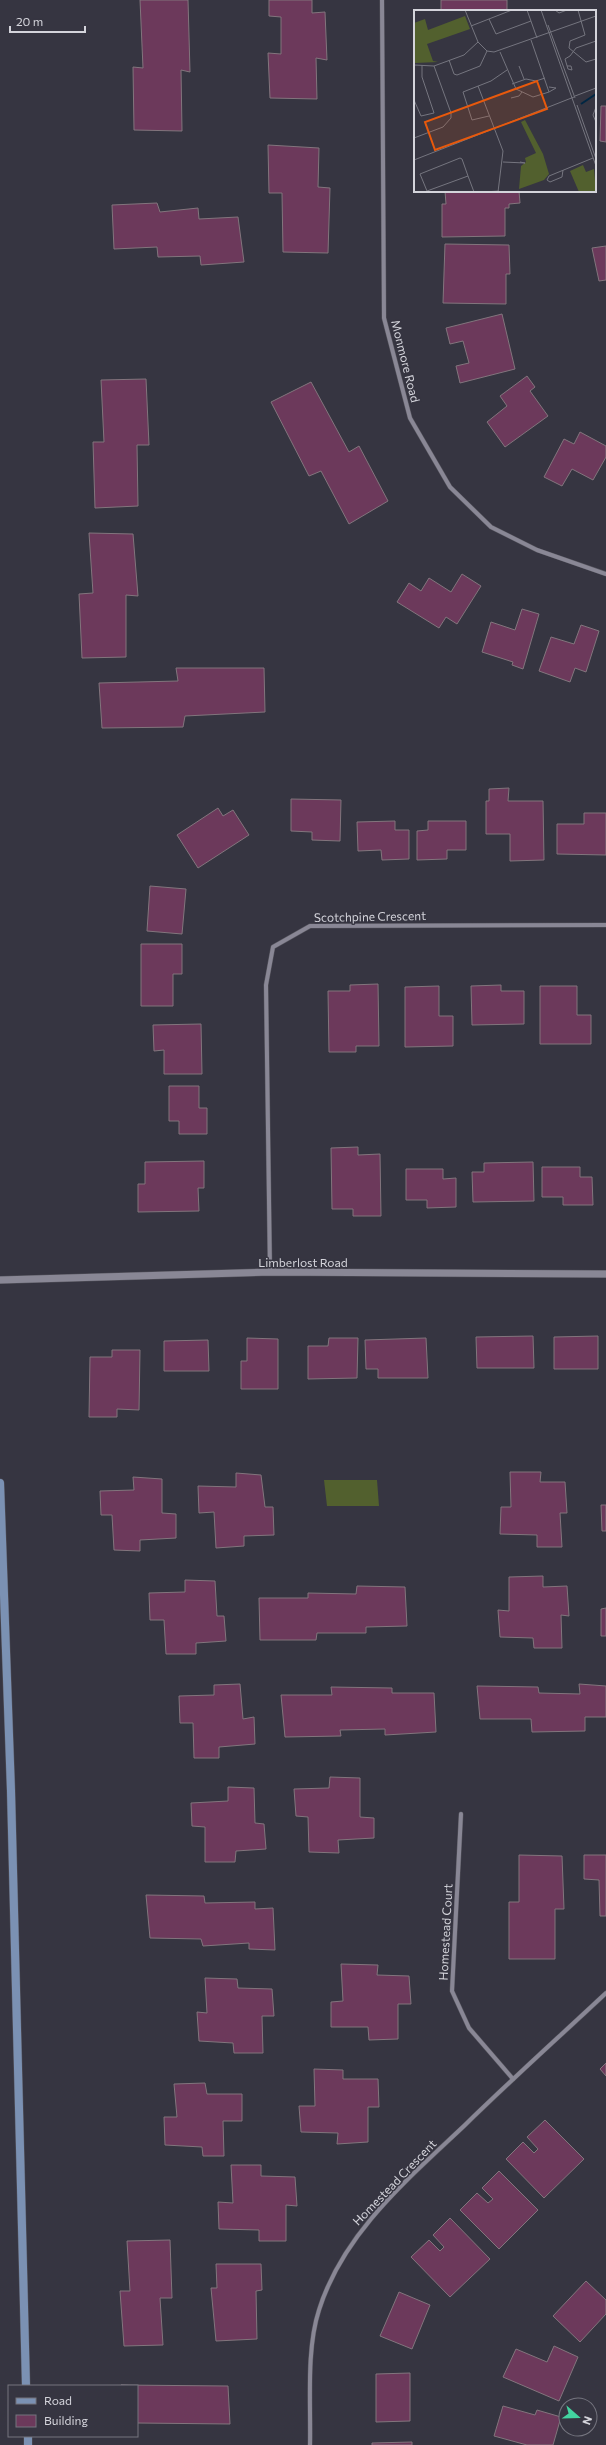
<svg xmlns="http://www.w3.org/2000/svg" width="606" height="2445" viewBox="0 0 606 2445" font-family="Commissioner,sans-serif">
<style>
.green{fill:#52602e}
.building{fill:#6c395b;stroke:#82757d}
.lines{fill:none;stroke-linecap:round;stroke-linejoin:round}
.minor-casing{stroke:#55545d;stroke-width:5}
.tertiary-casing{stroke:#55545d;stroke-width:8}
.secondary-casing{stroke:#55545d;stroke-width:9}
.minor{stroke:#898795;stroke-width:4}
.tertiary{stroke:#898795;stroke-width:7}
.secondary{stroke:#7b91b3;stroke-width:8}
.labels{text-anchor:middle;dominant-baseline:central;stroke-width:3;stroke-linejoin:round;paint-order:stroke}
.street-label{font-size:12px;fill:#d4d4db;stroke:#363541}
.inset-river{fill:none;stroke:#002743;stroke-width:2}
.inset-road{fill:none;stroke:#75757f;stroke-width:1}
.view{fill:#e8590c;fill-opacity:0.15;stroke:#e8590c;stroke-width:2}
.inset-edge{fill:none;stroke:#d4d4db;stroke-width:2}
</style>
<rect width="100%" height="100%" fill="#363541"/>
<polygon class="green" points="324,1480 377,1480 379,1506 327,1506"/>
<g class="building">
<polygon points="140,0 188,0 190,72 181,70 182,131 134,130 133,67 143,68"/>
<polygon points="269,0 312,0 312,13 325,12 327,60 316,58 317,99 270,98 268,53 281,54 281,17 269,16"/>
<rect x="441" y="0" width="66" height="11"/>
<polygon points="601,106 606,106 606,142 600,141"/>
<polygon points="268,145 319,148 318,187 330,188 328,253 283,252 282,193 269,193"/>
<polygon points="445,191 519,191 520,203 509,204 509,208 505,208 505,236 442,237 442,204 446,204"/>
<polygon points="157,203 160,212 198,208 199,219 238,217 244,262 201,265 200,256 158,257 157,247 114,249 112,205"/>
<polygon points="445,244 509,245 510,274 506,274 506,304 443,303"/>
<polygon points="606,246 606,280 599,281 592,248"/>
<polygon points="502,314 515,369 460,383 456,366 469,363 463,341 450,344 446,328"/>
<polygon points="527,376 535,387 530,391 548,416 505,447 487,422 507,406 500,396"/>
<polygon points="146,379 149,445 137,445 138,506 95,508 93,442 104,442 101,380"/>
<polygon points="311,382 349,452 359,446 388,501 349,524 321,471 309,476 271,402"/>
<polygon points="580,432 606,446 606,457 593,480 572,469 562,486 544,477 564,439 574,444"/>
<polygon points="89,533 133,534 138,596 126,595 126,657 82,658 79,594 93,593"/>
<polygon points="462,574 481,586 457,624 446,617 439,628 397,602 409,583 421,591 429,578 451,592"/>
<polygon points="522,609 539,614 523,669 512,665 513,662 482,652 491,622 515,630"/>
<polygon points="581,625 599,631 586,672 575,668 570,682 539,671 551,637 574,644"/>
<polygon points="176,668 264,668 265,712 185,716 183,727 102,728 99,683 178,681"/>
<polygon points="509,788 508,801 543,801 544,860 510,861 510,834 486,834 486,801 489,801 489,789"/>
<polygon points="291,799 341,800 340,841 312,840 312,832 291,831"/>
<polygon points="218,808 223,816 233,810 249,835 198,868 177,835"/>
<polygon points="584,813 606,813 606,855 557,854 557,824 584,824"/>
<polygon points="395,821 395,830 409,830 409,859 382,860 381,850 358,851 357,822"/>
<polygon points="428,821 466,821 466,850 447,850 447,859 417,860 417,831 428,830"/>
<polygon points="150,886 186,889 182,934 147,931"/>
<polygon points="141,944 182,944 182,974 173,974 173,1006 141,1006"/>
<polygon points="378,984 379,1046 356,1046 356,1052 329,1052 328,991 350,991 350,985"/>
<polygon points="501,985 501,991 524,991 524,1024 472,1025 471,986"/>
<polygon points="439,986 439,1016 453,1016 453,1046 405,1047 405,987"/>
<polygon points="540,986 577,986 577,1015 591,1015 591,1044 540,1044"/>
<polygon points="201,1024 202,1074 164,1074 164,1050 154,1051 153,1025"/>
<polygon points="169,1086 199,1086 199,1108 207,1108 207,1134 179,1134 179,1121 169,1121"/>
<polygon points="358,1147 358,1155 380,1154 381,1216 353,1216 353,1209 332,1209 331,1148"/>
<polygon points="204,1161 204,1188 198,1188 199,1211 138,1212 138,1184 145,1184 145,1162"/>
<polygon points="533,1162 534,1201 473,1202 472,1172 484,1172 484,1163"/>
<polygon points="542,1167 580,1167 580,1177 592,1177 593,1205 563,1205 563,1197 542,1197"/>
<polygon points="406,1169 443,1169 443,1179 456,1178 456,1207 427,1208 427,1200 406,1200"/>
<polygon points="533,1336 534,1368 477,1368 476,1337"/>
<polygon points="598,1336 598,1369 554,1369 554,1337"/>
<polygon points="247,1338 278,1339 278,1389 241,1389 241,1361 247,1361"/>
<polygon points="329,1338 358,1338 357,1378 308,1379 308,1346 328,1346"/>
<polygon points="426,1338 428,1378 378,1378 378,1369 366,1369 365,1340"/>
<polygon points="208,1340 209,1371 164,1371 164,1341"/>
<polygon points="112,1350 140,1350 139,1410 117,1409 117,1417 89,1417 90,1357 112,1357"/>
<polygon points="510,1472 541,1472 540,1482 565,1482 567,1513 560,1513 562,1547 537,1547 537,1535 500,1534 501,1507 511,1507"/>
<polygon points="236,1473 261,1475 265,1507 273,1507 274,1535 244,1536 244,1546 216,1548 214,1512 199,1513 198,1486 236,1487"/>
<polygon points="133,1477 162,1479 162,1513 176,1514 176,1538 140,1540 140,1551 114,1550 112,1515 101,1515 100,1491 134,1490"/>
<polygon points="601,1505 606,1505 606,1531 602,1531"/>
<polygon points="543,1576 543,1587 567,1586 569,1616 561,1615 562,1648 534,1648 533,1638 500,1637 498,1610 509,1611 509,1577"/>
<polygon points="185,1580 215,1581 217,1616 224,1616 226,1641 196,1643 196,1654 166,1654 164,1620 150,1620 149,1593 185,1592"/>
<polygon points="357,1586 405,1587 407,1626 366,1627 366,1633 317,1633 316,1640 260,1640 259,1598 308,1598 308,1593 356,1594"/>
<polygon points="606,1608 606,1636 601,1636 601,1609"/>
<polygon points="240,1684 243,1719 254,1717 255,1744 219,1747 219,1758 194,1758 193,1723 180,1723 179,1696 214,1695 214,1685"/>
<polygon points="579,1684 606,1686 606,1717 585,1717 585,1731 532,1732 531,1719 480,1719 477,1686 538,1687 539,1693 580,1694"/>
<polygon points="331,1687 392,1688 392,1693 434,1693 436,1732 385,1735 385,1729 340,1730 341,1736 285,1737 281,1695 332,1695"/>
<polygon points="330,1777 360,1778 360,1817 374,1818 374,1838 338,1840 339,1853 309,1852 308,1817 296,1816 294,1789 329,1788"/>
<polygon points="228,1787 254,1788 255,1823 264,1824 266,1849 236,1851 235,1862 205,1862 205,1827 192,1826 191,1803 228,1801"/>
<polygon points="519,1855 562,1856 564,1909 555,1909 555,1959 509,1959 509,1902 519,1902"/>
<polygon points="584,1855 606,1855 606,1916 600,1916 599,1880 584,1879"/>
<polygon points="146,1895 204,1896 205,1903 255,1902 255,1909 273,1908 275,1950 249,1949 249,1943 203,1946 201,1939 150,1938"/>
<polygon points="341,1964 378,1965 377,1975 409,1976 411,2004 398,2004 398,2039 369,2040 368,2027 331,2027 331,2002 343,2001"/>
<polygon points="205,1978 237,1979 238,1988 272,1989 274,2016 262,2016 263,2053 234,2053 233,2043 199,2041 197,2012 207,2013"/>
<polygon points="606,2063 606,2076 600,2069"/>
<polygon points="314,2069 343,2070 343,2079 378,2079 379,2107 368,2107 368,2142 337,2144 338,2133 301,2132 299,2106 315,2106"/>
<polygon points="205,2083 207,2094 242,2094 242,2121 223,2121 224,2156 203,2156 202,2147 165,2145 164,2117 177,2117 174,2084"/>
<polygon points="545,2120 584,2159 544,2198 506,2159 523,2142 534,2153 538,2149 527,2137"/>
<polygon points="231,2165 261,2165 261,2176 295,2177 297,2206 286,2205 286,2241 259,2241 259,2230 219,2229 218,2202 233,2203"/>
<polygon points="499,2171 538,2210 499,2249 460,2210 477,2193 488,2203 493,2199 482,2188"/>
<polygon points="450,2218 490,2259 450,2297 411,2257 429,2240 440,2251 444,2247 433,2235"/>
<polygon points="170,2240 172,2298 160,2298 163,2345 124,2346 120,2291 130,2291 127,2241"/>
<polygon points="216,2264 261,2264 262,2290 256,2291 257,2339 216,2341 211,2288 217,2288"/>
<polygon points="586,2281 606,2300 606,2314 580,2342 553,2316"/>
<polygon points="399,2292 430,2305 412,2349 380,2336"/>
<polygon points="554,2346 578,2357 559,2401 503,2377 516,2349 547,2362"/>
<polygon points="410,2373 410,2421 376,2422 376,2374"/>
<polygon points="121,2385 228,2386 230,2424 137,2423 137,2386"/>
<polygon points="503,2406 535,2415 537,2410 561,2417 553,2445 527,2445 494,2436"/>
<polygon points="412,2442 412,2445 372,2445 372,2443"/>
</g>
<g class="lines">
<defs>
<g id="minor">
<polyline points="382,0 384,318 410,418 450,487 491,527 537,550 606,574"/>
<polyline points="270,1272 266,985 273,947 310,926 606,925"/>
<polyline points="461,1814 452,1991 469,2028 513,2079"/>
<path d="M310,2445c1,-42 -4,-95 9,-135 24,-77 89,-131 146,-185 46,-45 94,-88 141,-132"/>
</g>
<polyline id="tertiary" points="0,1280 270,1272 606,1274"/>
<g id="secondary">
<polyline points="0,1483 11,1791 26,2386"/>
<polyline points="28,2436 28,2445"/>
</g>
</defs>
<use href="#minor" class="minor-casing"/>
<use href="#tertiary" class="tertiary-casing"/>
<use href="#secondary" class="secondary-casing"/>
<use href="#minor" class="minor"/>
<use href="#tertiary" class="tertiary"/>
<use href="#secondary" class="secondary"/>
</g>
<g class="labels">
<g class="street-label">
<text transform="translate(406 361) rotate(76)">Monmore Road</text>
<text transform="translate(370 916) rotate(-1)">Scotchpine Crescent</text>
<text x="303" y="1262">Limberlost Road</text>
<text transform="translate(445 1932) rotate(-87)">Homestead Court</text>
<text transform="translate(394 2182) rotate(-46)">Homestead Crescent</text>
</g>
</g>
<g transform="translate(414 10)">
<rect width="182" height="182" fill="#363541"/>
<path d="M51,6l5,13 -43,15 6,17 5,1 -23,1 -1,-40 11,-4 3,11zM111,110l18,34 6,20 -5,6 -25,9 2,-23 5,-4 -1,-4 11,-5 -15,-31zM169,155l3,7 8,-3 2,23h-17l-9,-21z" fill="#52602e"/>
<path class="inset-river" d="M167,94l15,-10"/>
<path class="inset-road" d="M51,0l13,32 9,9 7,1 102,-36M113,0l10,28M127,0l55,156M141,0l4,3 8,-3M164,0l7,25 -15,6 -1,7 17,14 10,-3M75,9l7,15 35,-13M134,15l27,73M57,16l41,-16M86,42l16,37 17,8 16,-5 -18,-52M35,50l5,14 3,1 23,-9 7,-15M0,55l20,1 30,-11 14,-13M105,56l5,13M153,56h4l1,4 -4,-1 -3,-10 5,-3 6,-8 20,-7M98,74l14,-5 10,2 9,-3M64,76l25,65 -5,41M135,77l7,1 -7,4M161,86l21,-8M97,88l8,-2 3,-4M0,90l7,16 13,-3 -12,-36v-12M163,95l19,54M182,97l-3,8 3,7M75,106l-17,4 -9,-28 28,-11 16,-11M0,128l29,-11 8,-9v-5l-17,-47M0,150l160,-63M89,152l22,1 -5,-1M149,160l-1,7 -12,5 -3,-2 2,-4 44,-18M54,166l-41,15 -7,-17 40,-16 2,1 6,17 6,16M70,182l15,-1"/>
<path class="view" d="M123,71l10,28 -112,41 -10,-28z"/>
<rect width="182" height="182" class="inset-edge"/>
</g>
<rect x="8" y="2385" width="130" height="52" fill="#363541" stroke="#75757f"/>
<rect x="16" y="2398" width="20" height="6" fill="#7b91b3" stroke="#75757f"/>
<text x="44" y="2405" font-size="12" fill="#d4d4db">Road</text>
<rect x="16" y="2415" width="20" height="12" fill="#6c395b" stroke="#75757f"/>
<text x="44" y="2425" font-size="12" fill="#d4d4db">Building</text>
<g transform="translate(578 2417) rotate(110)"><circle r="19" fill="#363541" stroke="#75757f"/>
<path d="M0-3L7 15L0 10L-7 15Z" fill="#43d4a0"/>
<text y="-6" font-size="11" font-weight="bold" text-anchor="middle" fill="#d4d4db">N</text>
</g>
<path d="M10 26v6h75v-6" fill="none" stroke="#d4d4db" stroke-width="2"/>
<text x="16" y="26" font-size="12" fill="#d4d4db" stroke="#363541" stroke-width="3" paint-order="stroke">20 m</text>
</svg>
